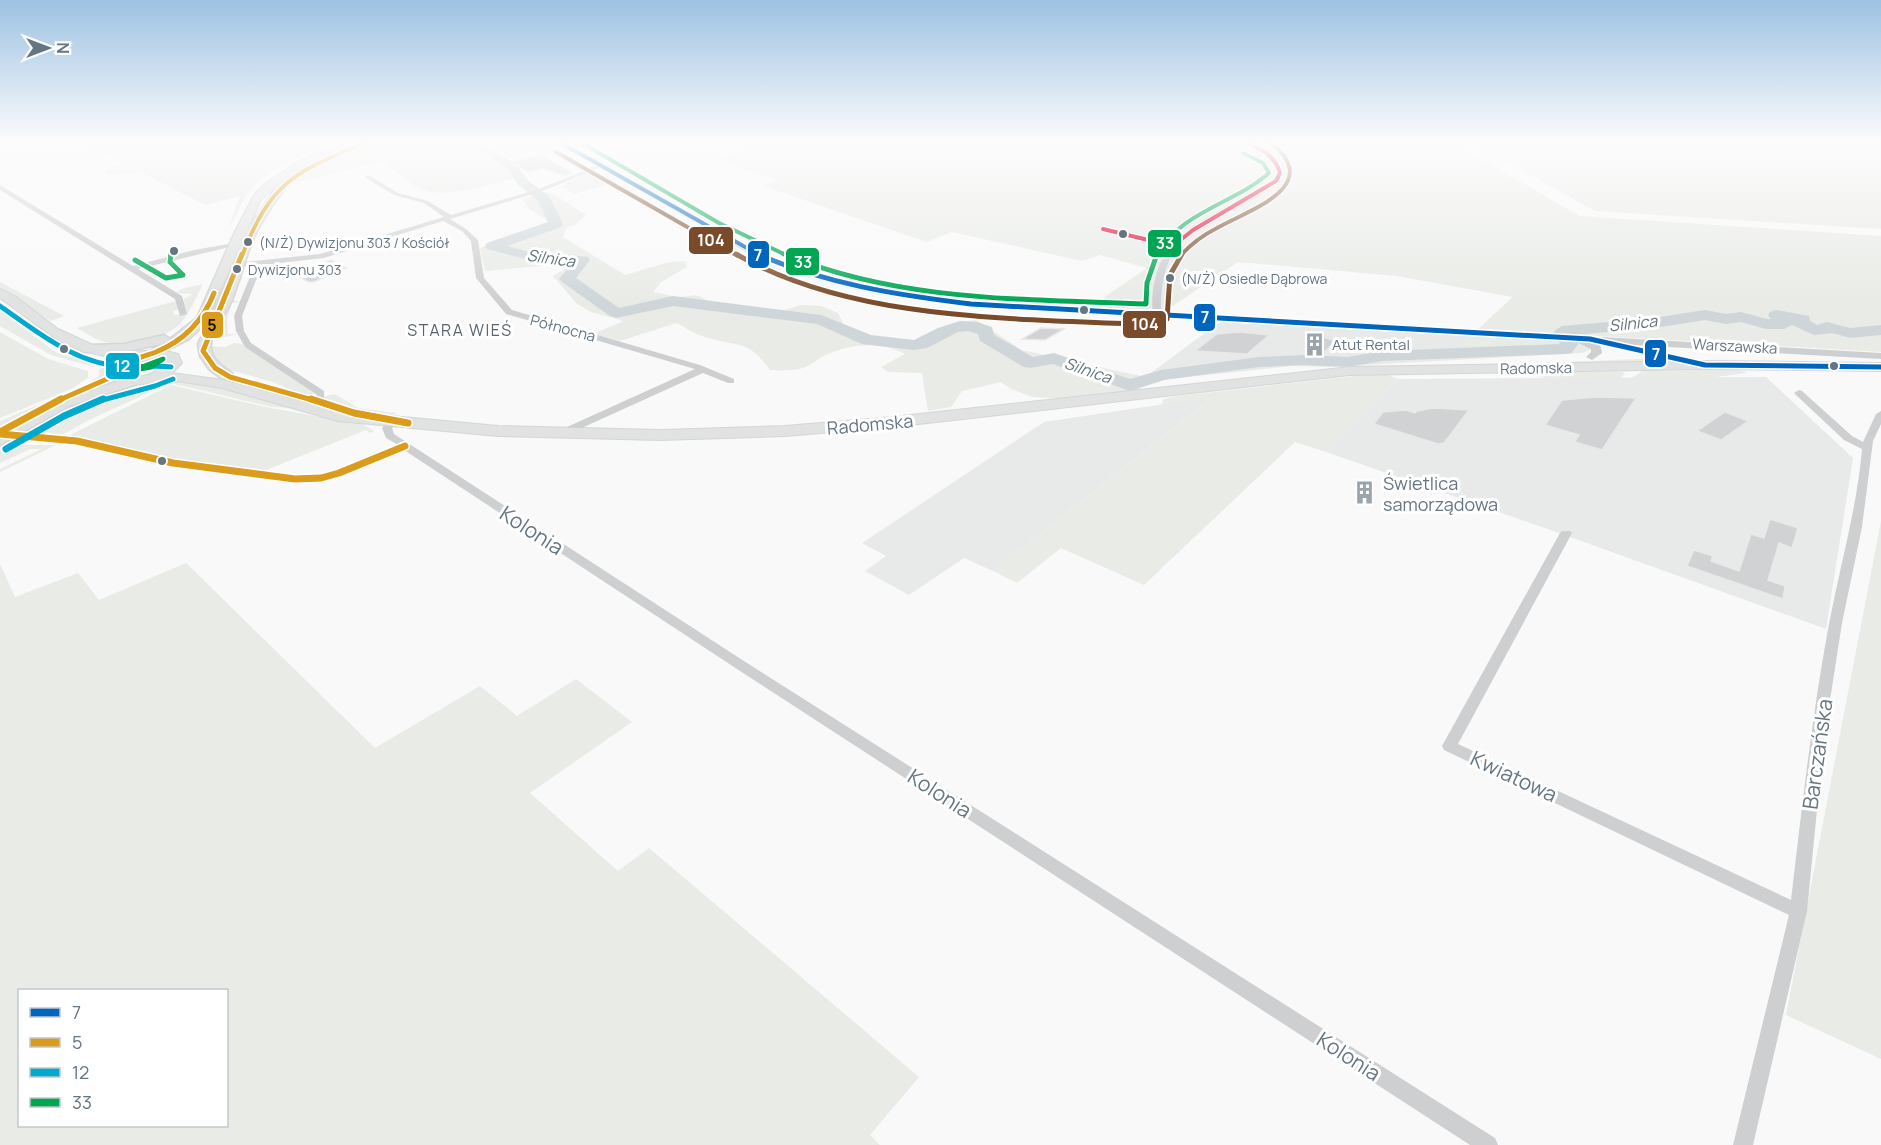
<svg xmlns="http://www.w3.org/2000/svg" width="1881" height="1145" viewBox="0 0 1881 1145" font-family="Manrope,sans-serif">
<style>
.built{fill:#e8e9e9}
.green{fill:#e8ebe6;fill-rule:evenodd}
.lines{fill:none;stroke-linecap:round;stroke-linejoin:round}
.river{fill:#ced6d9;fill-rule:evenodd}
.building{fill:#d0d2d3;stroke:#e8e8e8;stroke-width:1.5}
.secondary-casing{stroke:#d5d6d7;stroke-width:3}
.primary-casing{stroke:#d5d6d7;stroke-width:2}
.minor{fill:#cecfd0;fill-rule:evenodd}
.tertiary{fill:#cecfd0;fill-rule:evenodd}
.secondary{fill:#e1e2e2;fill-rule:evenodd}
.primary{fill:#e1e2e2;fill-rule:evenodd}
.bus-1-far1-casing{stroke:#fff;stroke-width:6}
.bus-1-casing{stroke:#fff;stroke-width:8}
.bus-2-far2-casing{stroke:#fff;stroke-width:6}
.bus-2-far1-casing{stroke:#fff;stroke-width:8}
.bus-2-casing{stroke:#fff;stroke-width:10}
.bus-3-far1-casing{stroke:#fff;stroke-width:8}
.bus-3-casing{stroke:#fff;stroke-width:10}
.bus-4-far1-casing{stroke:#fff;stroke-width:6}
.bus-4-casing{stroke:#fff;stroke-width:8}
.bus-5-far1-casing{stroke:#fff;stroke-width:6}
.bus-5-casing{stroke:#fff;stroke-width:8}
.bus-6-casing{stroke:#fff;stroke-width:6}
.bus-1-far1{stroke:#0065bd;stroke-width:4}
.bus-1{stroke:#0065bd;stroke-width:5}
.bus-2-far2{stroke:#da9c1a;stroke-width:4}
.bus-2-far1{stroke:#da9c1a;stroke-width:5}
.bus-2{stroke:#da9c1a;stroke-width:7}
.bus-3-far1{stroke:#00a9ce;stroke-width:5}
.bus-3{stroke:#00a9ce;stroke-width:7}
.bus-4-far1{stroke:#00a651;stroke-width:4}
.bus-4{stroke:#00a651;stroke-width:5}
.bus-5-far1{stroke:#7a4b2a;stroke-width:4}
.bus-5{stroke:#7a4b2a;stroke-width:5}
.bus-6{stroke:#e4002b;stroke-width:4}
.bus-dot{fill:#657683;stroke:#fff;stroke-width:2}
.labels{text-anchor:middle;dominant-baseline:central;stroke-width:6;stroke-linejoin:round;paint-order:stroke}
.far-bus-label{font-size:14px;fill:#657683;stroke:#fff;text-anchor:start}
.far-street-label{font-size:15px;fill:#657683;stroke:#fff}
.far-poi-label{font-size:15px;fill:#657683;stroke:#fff;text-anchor:start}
.far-water-label{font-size:16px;font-style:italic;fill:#60757c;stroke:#fff}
.far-neighbourhood-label{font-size:16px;letter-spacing:1.5px;fill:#57646e;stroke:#fff}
.street-label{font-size:18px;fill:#657683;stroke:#fff}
.poi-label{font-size:18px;fill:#657683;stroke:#fff;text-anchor:start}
.near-street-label{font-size:21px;fill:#657683;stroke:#fff}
.line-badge{stroke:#fff;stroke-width:2}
.badge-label{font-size:16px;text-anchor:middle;font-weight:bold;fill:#fff}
.pale-badge-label{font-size:16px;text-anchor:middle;font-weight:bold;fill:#111}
</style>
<rect width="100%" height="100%" fill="#f9f9f9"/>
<g class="built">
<polygon points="591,171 596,171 616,182 574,194 561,186"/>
<polygon points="1220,322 1466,336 1459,350 1378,353 1284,367 1150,381 1145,377"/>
<polygon points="1766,377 1853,458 1826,629 1559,533 1326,452 1398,379"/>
<polygon points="1198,399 1208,401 993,571 964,558 909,595 865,571 886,556 862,543 1044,422"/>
</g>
<g class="green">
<path d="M84,143h252c-27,8 -69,26 -88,50 -8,11 -13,25 -20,37l12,-34 -35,9 -64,-33 -35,4 -1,-6 19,-6z"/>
<path d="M368,143h96l44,26 6,9c-25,6 -69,22 -93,11 -14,-6 -27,-19 -38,-28l-91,22 30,-20 -3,-1z"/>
<polygon points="484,143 541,143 551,148 508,157"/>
<polygon points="744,143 1453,143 1580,216 1881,236 1881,352 1478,329 1513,297 1397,276 1238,262 1165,311 1090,307 1147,268 1100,255 1082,261 952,232 927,242 763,186 778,180 717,159 756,147"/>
<polygon points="1473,143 1881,143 1881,229 1595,211"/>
<path d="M543,192l9,1 34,22 -10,9 -10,4 -3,9 62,38 44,-13 16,-1 2,6 -26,15 -8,10c8,1 17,4 24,5 14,0 21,-6 32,6l66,10 26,-8 20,1 17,7 8,16 23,10 51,5c17,-15 35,-22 56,-24l46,30 123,27 5,4 -12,9 -69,9 -36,-2 -22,-8 -10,-7 -39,9 -11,16 -23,4 -6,-38 -34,-1 -7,-5 24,-13c-25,-12 -51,-11 -77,0 -10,4 -19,13 -29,15 -9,2 -20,1 -29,1 -22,-32 -36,-23 -68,-34 -9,-3 -17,-9 -26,-13l-56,18 -28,-7 32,-13 -33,-9 -14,-8 -24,-28 22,-13 -90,8 -5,-23 68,-24 -1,-4 -18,-11 -6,-9z"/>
<polygon points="239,276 243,276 233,300 240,302 232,303 227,320 228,334 237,334 208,341 223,319"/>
<polygon points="0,282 64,316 51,321 0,289"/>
<path d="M203,284c-5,10 -15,32 -23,40 -16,15 -49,22 -70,19 -13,-2 -23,-9 -33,-15l99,-27 2,8 -5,2 1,4 12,-1 -2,-15 9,-5 -16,-1 4,-4z"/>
<polygon points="0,311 57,353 100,364 94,367 51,355 0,326"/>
<polygon points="0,332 48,359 88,371 88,378 71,389 0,418"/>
<polygon points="1466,336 1578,342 1592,349 1582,353 1330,367 1290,366 1262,362 1458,350"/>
<polygon points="234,343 242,344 315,393 312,396 319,398 335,394 358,408 397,413 391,416 370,413 316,401 273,382 219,367 207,346 225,347"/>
<polygon points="1639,359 1660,359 1679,362 1464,366"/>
<polygon points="106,366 110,372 104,378 36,408 0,428 0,421 86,385 99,376 99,370"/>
<polygon points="1738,370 1747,373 1708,378 1632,378 1642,371"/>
<polygon points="1534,371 1622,372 1625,373 1621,378 1553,380 1536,376 1465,372"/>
<polygon points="1374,374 1388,375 1398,379 1326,452 1295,442 1144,585 1061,548 1017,583 993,571 1207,402 1198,399 1162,405 1163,399 1177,396"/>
<polygon points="176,380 213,386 293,408 272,407 171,383"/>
<path d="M165,385l-76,35 -27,15 6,1 103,-51 99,23 92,16 12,7 -4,2 -4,-3 -105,42 -81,-12 -98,-21 -30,-4 -1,-2 -13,-5c27,-29 89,-38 127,-43z"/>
<polygon points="14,445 56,445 0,472 0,469 42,449 30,449 0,463 0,450"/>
<polygon points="1881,521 1881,1059 1786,1015"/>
<path d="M186,563l189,185 105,-62 37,30 59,-37 56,43 -102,71 88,78 31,-23 270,229 -49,58 10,10h-880v-581l15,33 63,-24 21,27zM226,990v136h-206v-136z"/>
</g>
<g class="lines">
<polygon class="river" points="467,143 481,143 516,164 526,179 549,196 563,224 561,227 507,246 526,251 588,257 590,260 576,278 619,308 673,296 821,315 871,335 914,340 938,328 960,321 977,322 992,327 994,335 1033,357 1054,353 1130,379 1161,370 1259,357 1304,355 1348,357 1383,351 1560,344 1554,331 1562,326 1654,318 1705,310 1726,314 1741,312 1767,319 1771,319 1768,315 1770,312 1776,310 1809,316 1810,321 1817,325 1827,322 1850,328 1881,325 1881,335 1850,338 1832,333 1814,335 1792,325 1784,329 1766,329 1741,322 1726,324 1705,320 1654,328 1573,335 1578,344 1572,353 1566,354 1383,361 1348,367 1304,365 1259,367 1164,380 1130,391 1053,364 1030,368 1024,367 980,341 978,334 968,331 958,332 927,348 914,350 862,344 817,324 673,306 616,318 610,316 562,282 559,279 572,263 526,259 487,249 485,246 487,243 548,222 538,201 518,185 508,169"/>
</g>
<g class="building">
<polygon points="541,155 573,173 566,176 543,169 529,172 510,162"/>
<polygon points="331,260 346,268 314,282 309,282 296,275"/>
<polygon points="1041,328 1064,329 1045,340 1022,339"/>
<polygon points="1239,332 1269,335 1247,354 1195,351 1217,334"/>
<polygon points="1324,337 1336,341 1324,352 1307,347"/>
<polygon points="1597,397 1636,398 1602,450 1575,442 1579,435 1545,425 1562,400"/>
<polygon points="1433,408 1469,410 1444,443 1438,444 1374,424 1383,412 1406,410 1415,413 1417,411"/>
<polygon points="1725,412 1748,421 1721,440 1697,431"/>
<polygon points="1770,519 1798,528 1792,548 1779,543 1768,580 1785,586 1783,599 1687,566 1694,550 1713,556 1711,561 1739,571 1751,534 1764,538"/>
</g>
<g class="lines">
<defs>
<g id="secondary">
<path d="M344,143h12l-50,22 -25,17 7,2c-12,16 -24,33 -33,51 -9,21 -15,44 -23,65 -7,17 -23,30 -21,49 2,12 12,18 21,24l2,3 -2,3h-10l-13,-10 -9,-13 -2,-12 21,-42 26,-67 33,-51 -17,15 -55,124 -17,16 -39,20 -5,-1 -2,-3 18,-11 -37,8h-42l-2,-3 2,-3 5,-1 37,-1 40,-9 6,4 27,-21 36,-82 21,-40 10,-11 36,-24z"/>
<polygon points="132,377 137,378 139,381 137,384 69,406 0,445 0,434 59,400"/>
</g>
<path id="primary" d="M0,289l16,8 42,32 35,16 33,7 36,-2 16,4 4,9 -10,10 51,7 116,31 159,15 163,4 124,-4 107,-9 458,-50 355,-6 176,2v8l-176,-2 -355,6 -458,52 -107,9 -124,4 -163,-4 -160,-15 -116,-33 -44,-7 -48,4 -13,-3 -8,-7 12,-15 -38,-9 -24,-10 -59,-43zM162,358l6,4c-12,10 -29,20 -44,12 9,-13 23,-15 38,-16z"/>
</defs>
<use href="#secondary" class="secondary-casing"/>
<use href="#primary" class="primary-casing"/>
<g class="minor">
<polygon points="564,143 579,143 562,146"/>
<path d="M1244,143c18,0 38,14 38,33 -9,13 -23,19 -37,27 -57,31 -86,40 -84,112l-7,2c-3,-11 -2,-25 1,-37 8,-45 54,-64 91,-83 11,-6 22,-11 30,-21 0,-20 -18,-24 -32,-33z"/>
<polygon points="598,165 603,166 543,191 450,219 466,229 478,240 484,278 512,310 700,365 734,379 734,383 728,383 703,373 564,436 556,436 556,432 695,369 506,314 476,278 471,241 462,231 443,221 324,258 280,263 256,280 242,316 244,331 251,343 324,391 324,398 318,398 316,394 245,347 236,331 234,316 249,279 270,264 238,267 235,267 235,263 320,254 444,217 424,203 394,195 366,178 366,176 370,176 398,193 428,201 451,215 539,189"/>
<polygon points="0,185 133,266 194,250 234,243 238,245 138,269 182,296 187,314 180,316 175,299 0,190"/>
<path d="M1799,390l3,1 50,45 11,6 13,-28 5,-3v13l-8,17 -11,86 -20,96 -18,116 -17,172 -54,234h-20l56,-230 -345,-165 -2,-4 118,-213 2,-2h8l2,2 -114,211 333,156c11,-93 21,-185 38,-276 11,-58 28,-116 33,-175l-18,-9 -48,-45 -2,-2z"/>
<polygon points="393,418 398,421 392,428 394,434 747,663 1495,1138 1498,1145 1470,1145 737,669 404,450 343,475 321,481 295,482 173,466 77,444 0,437 0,431 77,438 173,460 295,476 321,475 335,471 398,445 386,438 382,428 390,419"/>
</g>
<path class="tertiary" d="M558,143h8l191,108c74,33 135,40 214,50l910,52v6l-249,-14 76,18v4l-4,1 -86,-20v-4l-22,-1 5,4 1,6 -10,7 -6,-3 5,-5v-3l-15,-7 -605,-35c-80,-10 -146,-18 -220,-52z"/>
<use href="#secondary" class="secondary"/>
<use href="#primary" class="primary"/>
<defs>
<polyline id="bus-1-far1" points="561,143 761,256"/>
<path id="bus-1" d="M757,254c69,30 140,41 214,50l619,35 115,26 176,2"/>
<path id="bus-2-far2" d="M242,256c28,-73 52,-84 122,-113"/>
<g id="bus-2-far1">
<polyline points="242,254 203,351 215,368 230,377 316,401"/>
<path d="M116,375c9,-15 24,-17 40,-23 27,-11 47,-31 58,-59"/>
<polyline points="57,401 116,375"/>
</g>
<g id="bus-2">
<polyline points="311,399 354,413 408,423"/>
<polyline points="0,432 61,399"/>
<polyline points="0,434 77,441 173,463 295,479 321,478 339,473 405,446"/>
</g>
<g id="bus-3-far1">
<path d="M0,306c40,28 78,60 129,61 14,0 28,-2 42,0"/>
<polyline points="99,401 155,386 173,379"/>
</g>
<polyline id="bus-3" points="6,449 64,416 103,399"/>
<g id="bus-4-far1">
<polyline points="582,143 719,223 788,256"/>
<polyline points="170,256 176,248"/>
<path d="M1157,256c23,-45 77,-52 112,-83l-6,-10 -20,-10"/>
</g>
<g id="bus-4">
<path d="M784,254c115,48 241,45 362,50l1,-21 10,-29"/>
<polyline points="135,260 166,278 183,275 170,262 171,254"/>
<polygon points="163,359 151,367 134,370"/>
</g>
<g id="bus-5-far1">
<polyline points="556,152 738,256"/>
<path d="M1180,256c11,-12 23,-21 37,-28 32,-18 108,-42 54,-85"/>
</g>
<path id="bus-5" d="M736,254c120,69 286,64 421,71l10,-6 3,-44 12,-21"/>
<path id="bus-6" d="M1103,229l70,17 20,-16 83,-49 4,-8c-5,-17 -18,-24 -33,-30"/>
</defs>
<use href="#bus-1-far1" class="bus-1-far1-casing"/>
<use href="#bus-1" class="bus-1-casing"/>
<use href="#bus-2-far2" class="bus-2-far2-casing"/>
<use href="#bus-2-far1" class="bus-2-far1-casing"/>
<use href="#bus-2" class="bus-2-casing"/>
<use href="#bus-3-far1" class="bus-3-far1-casing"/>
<use href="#bus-3" class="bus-3-casing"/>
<use href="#bus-4-far1" class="bus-4-far1-casing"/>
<use href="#bus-4" class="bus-4-casing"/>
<use href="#bus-5-far1" class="bus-5-far1-casing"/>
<use href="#bus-5" class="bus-5-casing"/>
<use href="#bus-6" class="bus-6-casing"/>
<use href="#bus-1-far1" class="bus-1-far1"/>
<use href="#bus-1" class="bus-1"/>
<use href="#bus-2-far2" class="bus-2-far2"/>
<use href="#bus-2-far1" class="bus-2-far1"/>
<use href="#bus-2" class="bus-2"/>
<use href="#bus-3-far1" class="bus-3-far1"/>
<use href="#bus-3" class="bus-3"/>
<use href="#bus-4-far1" class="bus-4-far1"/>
<use href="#bus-4" class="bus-4"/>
<use href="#bus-5-far1" class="bus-5-far1"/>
<use href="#bus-5" class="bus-5"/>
<use href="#bus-6" class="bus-6"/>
</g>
<linearGradient id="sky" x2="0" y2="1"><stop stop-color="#9dc2e2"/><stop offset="0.47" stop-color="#fcfcfc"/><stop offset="1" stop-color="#fcfcfc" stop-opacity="0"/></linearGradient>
<rect width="1881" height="303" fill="url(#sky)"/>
<defs>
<symbol id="building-bare" viewBox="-9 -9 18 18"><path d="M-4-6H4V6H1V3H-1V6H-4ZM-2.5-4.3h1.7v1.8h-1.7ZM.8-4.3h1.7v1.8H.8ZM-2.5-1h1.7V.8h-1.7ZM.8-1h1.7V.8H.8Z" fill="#99a4ac" stroke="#fff" stroke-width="2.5" paint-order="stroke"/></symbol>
</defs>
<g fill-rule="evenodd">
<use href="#building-bare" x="1298" y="328" width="33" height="33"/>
<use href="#building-bare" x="1348" y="476" width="33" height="33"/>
</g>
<g class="bus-dot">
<circle cx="1123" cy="234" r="5"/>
<circle cx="248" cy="242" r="5"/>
<circle cx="174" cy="251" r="5"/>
<circle cx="237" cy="269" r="5"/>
<circle cx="1170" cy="278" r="5"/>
<circle cx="1084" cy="310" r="5"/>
<circle cx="64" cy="349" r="5"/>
<circle cx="1834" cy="366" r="5"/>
<circle cx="162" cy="461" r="5"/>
</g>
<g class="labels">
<g class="far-bus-label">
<text x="259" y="242">(N/Ż) Dywizjonu 303 / Kościół</text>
<text x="248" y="269">Dywizjonu 303</text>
<text x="1181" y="278">(N/Ż) Osiedle Dąbrowa</text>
</g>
<g class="far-street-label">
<text transform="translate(563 328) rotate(15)">Północna</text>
<text transform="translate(1735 346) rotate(3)">Warszawska</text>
<text transform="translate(1536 368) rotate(-1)">Radomska</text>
</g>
<g class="far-poi-label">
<text x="1332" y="344">Atut Rental</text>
</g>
<g class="far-water-label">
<text transform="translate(551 258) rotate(8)">Silnica</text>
<text transform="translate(1633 323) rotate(-6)">Silnica</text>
<text transform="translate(1088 370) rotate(19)">Silnica</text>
</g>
<g class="far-neighbourhood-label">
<text x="460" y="330">STARA WIEŚ</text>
</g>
<g class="street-label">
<text transform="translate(870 424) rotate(-5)">Radomska</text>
</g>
<g class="poi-label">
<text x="1383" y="483">Świetlica<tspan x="1383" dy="21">samorządowa</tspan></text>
</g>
<g class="near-street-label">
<text transform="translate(532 530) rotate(33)">Kolonia</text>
<text transform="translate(1817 754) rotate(-82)">Barczańska</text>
<text transform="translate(1514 776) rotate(25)">Kwiatowa</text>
<text transform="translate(940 793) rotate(33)">Kolonia</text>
<text transform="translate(1349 1056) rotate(33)">Kolonia</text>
</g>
</g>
<g class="line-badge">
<rect x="688" y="226" width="46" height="29" rx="6" fill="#7a4b2a"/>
<rect x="1147" y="229" width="35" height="29" rx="6" fill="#00a651"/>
<rect x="747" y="240" width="23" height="29" rx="6" fill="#0065bd"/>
<rect x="785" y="247" width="35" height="29" rx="6" fill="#00a651"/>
<rect x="1193" y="303" width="23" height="29" rx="6" fill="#0065bd"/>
<rect x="1122" y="310" width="45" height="29" rx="6" fill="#7a4b2a"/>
<rect x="201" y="311" width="23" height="28" rx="6" fill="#da9c1a"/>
<rect x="1644" y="339" width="23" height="29" rx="6" fill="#0065bd"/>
<rect x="105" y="352" width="35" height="28" rx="6" fill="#00a9ce"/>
</g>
<g class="badge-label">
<text x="711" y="246">104</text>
<text x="1165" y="249">33</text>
<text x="758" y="261">7</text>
<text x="803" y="268">33</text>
<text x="1205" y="323">7</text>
<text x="1145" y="330">104</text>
<text x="1656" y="360">7</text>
<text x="122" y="372">12</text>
</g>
<g class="pale-badge-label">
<text x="212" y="331">5</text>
</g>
<rect x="18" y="989" width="210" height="138" fill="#ffffff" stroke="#c1c8cd" stroke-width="1.5"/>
<rect x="30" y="1008" width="30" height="9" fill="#0065bd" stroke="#c1c8cd" stroke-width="1.5"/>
<text x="72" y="1019" font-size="18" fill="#657683">7</text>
<rect x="30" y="1038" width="30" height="9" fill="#da9c1a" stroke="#c1c8cd" stroke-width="1.5"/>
<text x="72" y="1049" font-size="18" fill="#657683">5</text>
<rect x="30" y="1068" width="30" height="9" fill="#00a9ce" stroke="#c1c8cd" stroke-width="1.5"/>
<text x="72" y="1079" font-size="18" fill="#657683">12</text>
<rect x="30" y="1098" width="30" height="9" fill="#00a651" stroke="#c1c8cd" stroke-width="1.5"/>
<text x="72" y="1109" font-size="18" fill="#657683">33</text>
<g transform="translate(48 48) rotate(90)" stroke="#ffffff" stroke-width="4.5" paint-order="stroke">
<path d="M0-4.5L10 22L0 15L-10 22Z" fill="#657683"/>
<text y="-9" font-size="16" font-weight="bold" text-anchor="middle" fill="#657683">N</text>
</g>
</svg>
